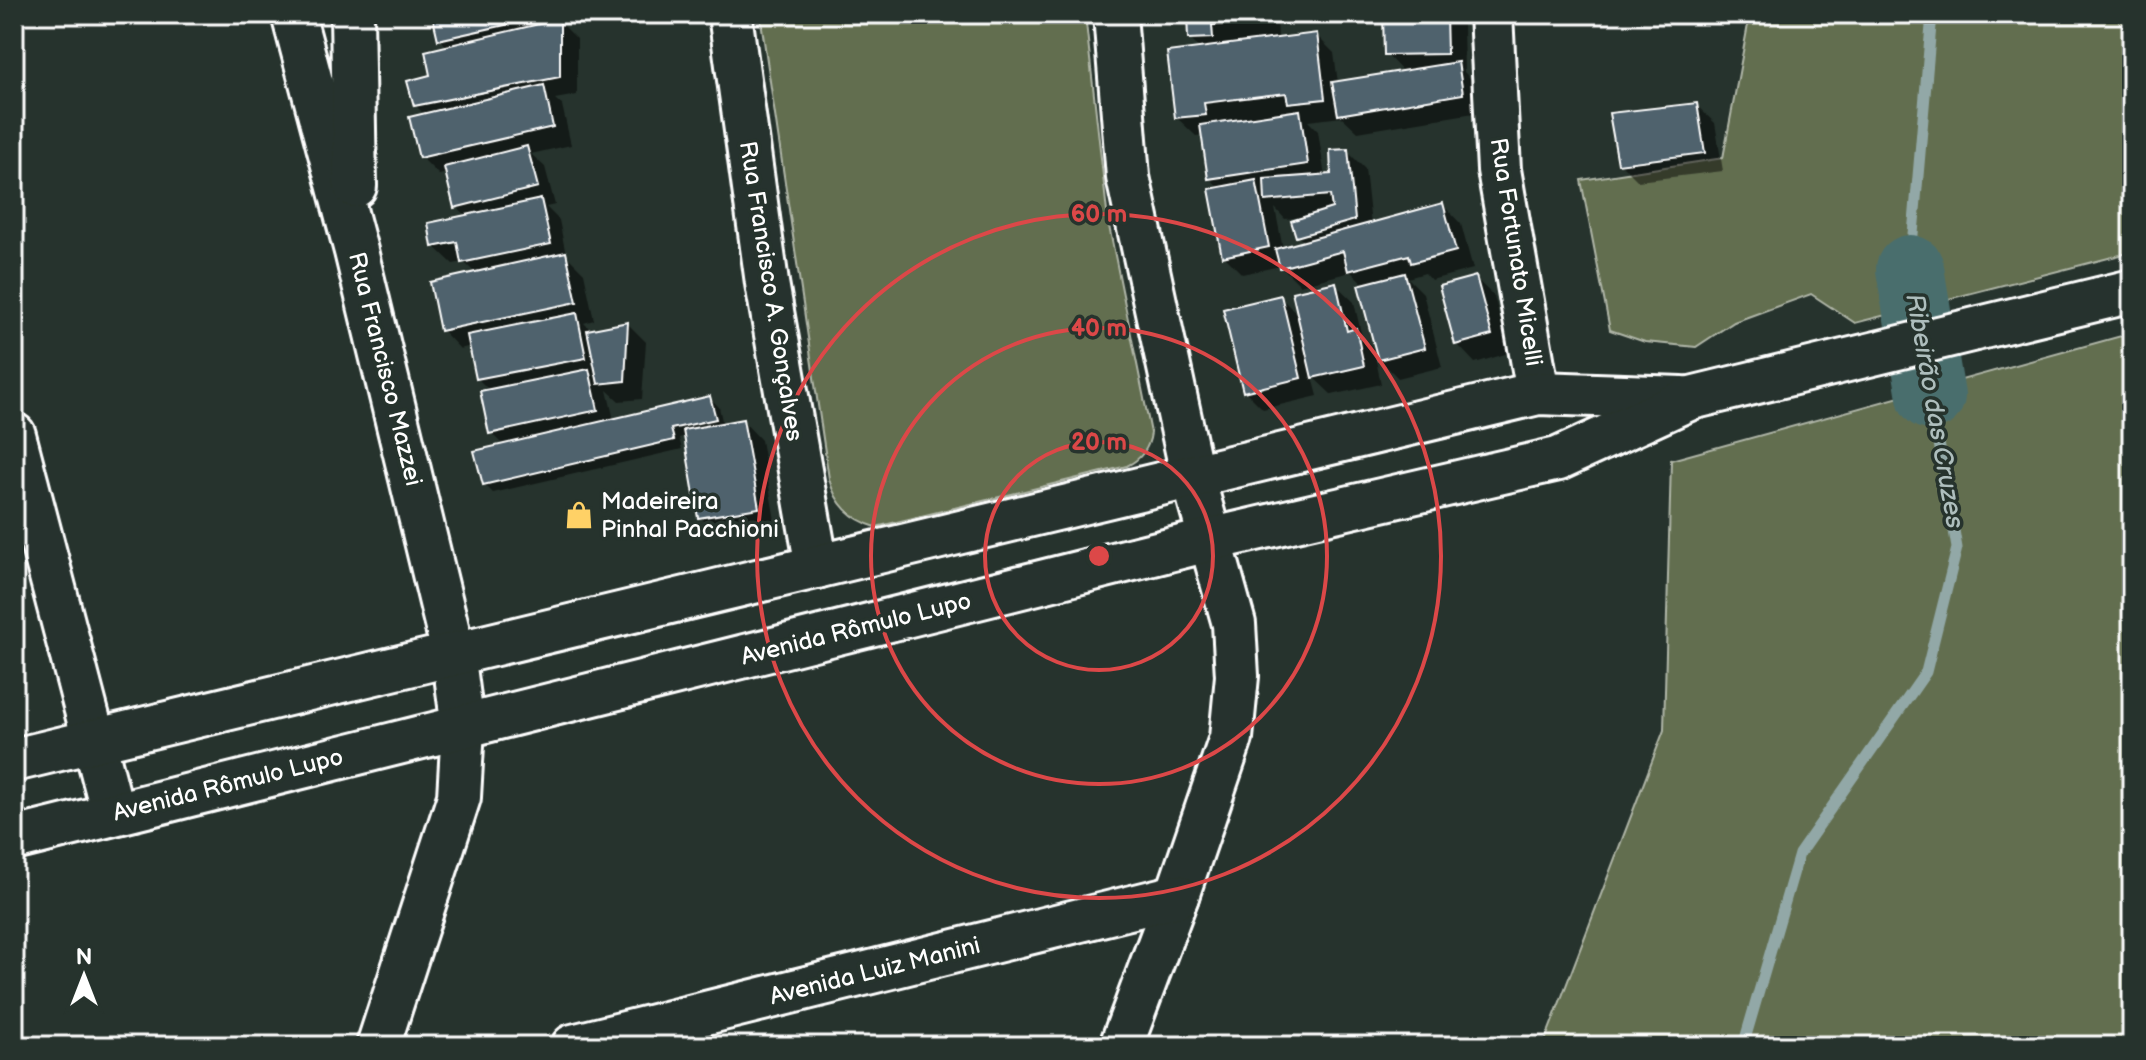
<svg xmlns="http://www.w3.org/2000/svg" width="2146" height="1060" viewBox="0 0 2146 1060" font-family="'Balsamiq Sans',sans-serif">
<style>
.green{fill:#626e50;stroke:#b0b6a8;stroke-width:2}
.shadow{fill:#0007;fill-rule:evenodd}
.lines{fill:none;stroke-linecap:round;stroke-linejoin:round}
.stream{stroke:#92a8a7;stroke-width:11}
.river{stroke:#4a6e6d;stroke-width:68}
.building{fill:#50626d;stroke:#fff;stroke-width:2}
.minor-casing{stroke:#fff;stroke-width:48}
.minor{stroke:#26332d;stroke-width:42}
.ring{fill:none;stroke:#dc4848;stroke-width:4}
.labels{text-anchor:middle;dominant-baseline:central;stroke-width:7;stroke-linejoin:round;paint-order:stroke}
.street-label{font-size:24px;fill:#fff;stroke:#26332d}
.poi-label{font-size:24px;fill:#fff;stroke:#26332d;text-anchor:start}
.water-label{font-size:26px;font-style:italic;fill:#aebebd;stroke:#26332d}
.centre{fill:#dc4848;stroke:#26332d;stroke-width:4}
.ring-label{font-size:24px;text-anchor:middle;font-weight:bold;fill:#dc4848;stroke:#26332d;stroke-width:7;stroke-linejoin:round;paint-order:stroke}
</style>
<rect width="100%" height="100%" fill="#26332d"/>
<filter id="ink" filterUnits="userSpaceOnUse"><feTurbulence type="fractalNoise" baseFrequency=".0125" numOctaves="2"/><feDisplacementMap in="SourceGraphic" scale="16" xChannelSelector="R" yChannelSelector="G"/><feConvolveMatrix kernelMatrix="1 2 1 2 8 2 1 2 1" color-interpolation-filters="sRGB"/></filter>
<g filter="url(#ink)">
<g class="green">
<path d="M760,14h325l23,207 43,212c-2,16 -10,26 -24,33l-251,61c-26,-8 -40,-23 -47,-48z"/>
<polygon points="1750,14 2132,14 2132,252 1855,323 1811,294 1734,322 1696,347 1645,342 1610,330 1581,180 1723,158"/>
<polygon points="2132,333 2132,1046 1543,1046 1664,730 1671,460"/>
</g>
<g class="shadow">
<path d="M434,14h100l3,12 22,-5 18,18v56l-22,4 7,6 9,40 -40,9 14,13 10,38 -9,2 13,13 7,35 18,18 10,47 -10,3 8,8 36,-7 18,18 -4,57 -23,2 -12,-11 7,30 96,-22 9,9 4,18 20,-4 18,19 15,86 -58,9 -18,-18 -14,-81 -7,2 3,11 -189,44 -9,-9 20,-38 -13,-13 -1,-42 -13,-13 -6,-32 -11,3 -18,-19 34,-56 -12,-12 -11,2 -19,-18 33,-29 -11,-10 -8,-34 -9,2 -18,-18 4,-42 -10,-10 33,-57 -8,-9zM445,242h22l-22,4z"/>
<path d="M1189,14h88l1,26 38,-5 18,18 4,30 66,-10 -18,-19 -1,-40h70l8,9 1,49 11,11 5,29 -122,20 -16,-15 -34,4 10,10 7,46 8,-1 14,-25 18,18 6,56 72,-20 18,19 12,45 -42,11 -6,-7 -17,5 15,15 19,74 -44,11 -23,-23 6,29 -49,11 -19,-18 5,19 -55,13 -18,-18 35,-94 19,19 36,-32 19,18 8,35 16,16 -13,-68 -14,-13 -51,13 -19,-19 -39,8 -18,-18 -4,-67 -10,-11 -7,-43 -7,1 -19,-18 24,-68 -11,-11zM1275,208l10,11 18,-2 -5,19 7,7 -22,6z"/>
<polygon points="1696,105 1715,123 1723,171 1638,181 1620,163"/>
<polygon points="1475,278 1494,296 1509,353 1475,363 1457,344"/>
</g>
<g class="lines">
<g class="stream">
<polyline points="1910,269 1932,14"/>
<polyline points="1743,1046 1799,854 1926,672 1957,548 1931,396"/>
</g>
<polyline class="river" points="1910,269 1931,396"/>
</g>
<g class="building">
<polygon points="432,14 521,14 523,21 438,40"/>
<polygon points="1187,14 1261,14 1261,22 1212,25 1213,38 1188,39"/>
<polygon points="1383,14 1446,14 1447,54 1384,55"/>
<polygon points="560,19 560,77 414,106 407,81 430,75 425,51"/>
<polygon points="1317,33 1325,99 1288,103 1286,93 1204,103 1206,115 1175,118 1167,52"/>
<polygon points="1458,62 1463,94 1338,115 1332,82"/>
<polygon points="544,85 553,127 419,158 409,117"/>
<polygon points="1697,103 1705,153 1618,164 1609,113"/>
<polygon points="1300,110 1308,164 1208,179 1200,125"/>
<polygon points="527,146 538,187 454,208 444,167"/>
<polygon points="1348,149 1355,220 1296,237 1291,221 1332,208 1330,195 1265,201 1264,179 1331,174 1330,150"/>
<polygon points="1256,180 1269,247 1222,257 1209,189"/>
<polygon points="541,199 551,244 461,263 457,242 432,247 428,223"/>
<polygon points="1443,203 1456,251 1411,263 1409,255 1348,271 1343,251 1280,268 1275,249"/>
<polygon points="566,252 577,302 440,331 430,282"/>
<polygon points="1405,273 1425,348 1378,360 1358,285"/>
<polygon points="1476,276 1492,335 1455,345 1439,286"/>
<polygon points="1336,282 1347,331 1356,328 1364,366 1312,378 1292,292"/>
<polygon points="1281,295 1301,378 1243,392 1223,309"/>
<polygon points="577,313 586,358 476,379 467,335"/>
<polygon points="628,322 625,381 598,384 587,330"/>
<polygon points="589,369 598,410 489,434 480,391"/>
<polygon points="710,396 716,419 671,429 674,440 483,485 474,451"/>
<polygon points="743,419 759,508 698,518 683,430"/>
</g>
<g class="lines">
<defs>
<g id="minor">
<polyline points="293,14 356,251 453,652 463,728 459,797 378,1046"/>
<polyline points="352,14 355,186"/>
<polyline points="730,14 767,283 817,567"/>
<polyline points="1115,14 1128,177 1192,474 1234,624 1237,676 1231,738 1177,896 1121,1046"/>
<polyline points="1491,14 1499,170 1538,393"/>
<polyline points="14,435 113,813"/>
<polyline points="14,760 1538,393 1682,398"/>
<polyline points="14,839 1213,539 1558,459 1691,398 2132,291"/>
<polyline points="573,1046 1177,896"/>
</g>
</defs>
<use href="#minor" class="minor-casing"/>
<use href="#minor" class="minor"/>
</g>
</g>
<g class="ring">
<circle cx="1099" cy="556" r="114"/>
<circle cx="1099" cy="556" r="228"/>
<circle cx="1099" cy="556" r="342"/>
</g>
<defs>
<symbol id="shop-bare" viewBox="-9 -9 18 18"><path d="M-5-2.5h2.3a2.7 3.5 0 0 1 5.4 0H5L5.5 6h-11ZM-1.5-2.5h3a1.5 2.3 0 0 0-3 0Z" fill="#ffd166" stroke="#26332d" stroke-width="2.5" paint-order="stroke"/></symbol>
</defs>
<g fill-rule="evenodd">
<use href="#shop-bare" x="559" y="495" width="40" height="40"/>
</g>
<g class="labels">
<g class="street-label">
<text transform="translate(1516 252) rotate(81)">Rua Fortunato Micelli</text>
<text transform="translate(771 291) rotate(81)">Rua Francisco A. Gonçalves</text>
<text transform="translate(385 369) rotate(76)">Rua Francisco Mazzei</text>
<text transform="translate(856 629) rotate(-14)">Avenida Rômulo Lupo</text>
<text transform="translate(228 785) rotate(-14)">Avenida Rômulo Lupo</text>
<text transform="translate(875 971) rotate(-14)">Avenida Luiz Manini</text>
</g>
<g class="poi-label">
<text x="601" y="501">Madeireira<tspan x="601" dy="28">Pinhal Pacchioni</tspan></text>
</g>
<g class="water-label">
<text transform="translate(1934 411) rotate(80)">Ribeirão das Cruzes</text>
</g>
</g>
<circle cx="1099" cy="556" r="12" class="centre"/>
<g class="ring-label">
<text x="1099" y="222">60 m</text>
<text x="1099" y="336">40 m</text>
<text x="1099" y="450">20 m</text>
</g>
<rect width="2146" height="1060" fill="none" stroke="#26332d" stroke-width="48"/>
<rect x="24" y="24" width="2098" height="1012" fill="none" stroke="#fff" stroke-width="3" filter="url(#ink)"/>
<g transform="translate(84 976)" stroke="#26332d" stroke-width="6" paint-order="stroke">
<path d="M0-6L14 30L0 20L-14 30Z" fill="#ffffff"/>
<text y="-12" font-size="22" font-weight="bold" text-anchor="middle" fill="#ffffff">N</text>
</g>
</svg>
